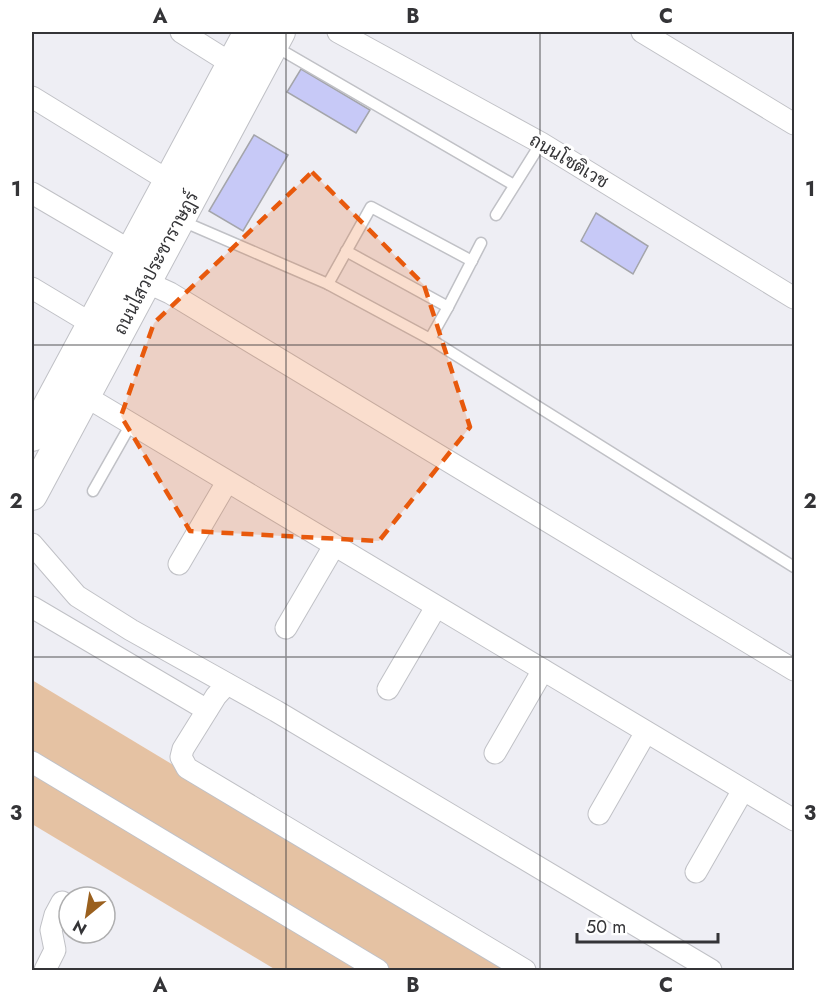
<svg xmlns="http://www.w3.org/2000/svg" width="826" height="1002" viewBox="0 0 826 1002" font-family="Jost,Sarabun,sans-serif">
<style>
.green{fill:#e5c2a3}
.building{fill:#c7c9f7;stroke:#a4a5aa;stroke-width:1.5}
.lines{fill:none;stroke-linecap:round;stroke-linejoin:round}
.lane-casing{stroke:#c0c1c6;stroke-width:13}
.street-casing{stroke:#c0c1c6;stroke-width:23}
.secondary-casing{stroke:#c0c1c6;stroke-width:32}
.lane{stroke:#fff;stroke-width:10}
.street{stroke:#fff;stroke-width:21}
.secondary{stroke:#fff;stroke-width:30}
.marked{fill:#e8590c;fill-opacity:0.2;stroke:#e8590c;stroke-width:4.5;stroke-dasharray:12 8;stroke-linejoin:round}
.grid{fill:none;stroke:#343437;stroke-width:1.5;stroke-opacity:0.55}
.labels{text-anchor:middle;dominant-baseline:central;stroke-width:6;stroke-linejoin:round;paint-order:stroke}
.street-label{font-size:18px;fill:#343437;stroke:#fff}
.neatline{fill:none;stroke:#343437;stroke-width:2}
.grid-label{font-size:20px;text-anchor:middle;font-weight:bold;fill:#343437}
</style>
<rect width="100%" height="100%" fill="#eeeef4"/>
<polygon class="green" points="32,680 514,970 276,970 32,824"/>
<g class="building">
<polygon points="301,69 370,110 356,133 287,92"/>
<polygon points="254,135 288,155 243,231 209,211"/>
<polygon points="596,213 648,246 633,274 581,241"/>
</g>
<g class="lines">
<defs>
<g id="lane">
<polyline points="276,47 514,185"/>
<polyline points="496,215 541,143"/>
<polyline points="182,221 328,284 430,339 794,567"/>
<polyline points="346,251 448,307"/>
<polyline points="328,284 371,207 472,261"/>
<polyline points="430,339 448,307 481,243"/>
<polyline points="93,491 131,424"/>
</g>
<g id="street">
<polyline points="181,32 232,64"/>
<polyline points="338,32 541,143 794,298"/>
<polyline points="642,32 794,124"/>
<polyline points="32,97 169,181"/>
<polyline points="32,193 131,251"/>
<polyline points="146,282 170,293 794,670"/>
<polyline points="32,288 92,324"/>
<polyline points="85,396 794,820"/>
<polyline points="32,544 77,596 131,630 276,711 711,970"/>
<polyline points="179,564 227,482"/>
<polyline points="32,607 207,710"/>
<polyline points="286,628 334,546"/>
<polyline points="227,684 216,696 183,749 181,757 187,768 525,970"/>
<polyline points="388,689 436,607"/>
<polyline points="495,753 543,670"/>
<polyline points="32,762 378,970"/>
<polyline points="599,814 646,732"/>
<polyline points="696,872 743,790"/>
<polyline points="45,970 55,950 51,930 55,915 62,902"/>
</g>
<g id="secondary">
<polyline points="32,436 249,32"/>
<polyline points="32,495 280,32"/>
</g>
</defs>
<use href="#lane" class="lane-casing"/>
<use href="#street" class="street-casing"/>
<use href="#secondary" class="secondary-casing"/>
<use href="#lane" class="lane"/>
<use href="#street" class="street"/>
<use href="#secondary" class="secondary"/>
</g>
<path class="marked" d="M312,172l112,113 46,142 -91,114 -189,-10 -69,-115 33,-93z"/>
<path class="grid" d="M286,32v938M540,32v938M32,345h762M32,657h762"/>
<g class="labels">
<g class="street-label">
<text transform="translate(569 161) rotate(31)">ถนนโชติเวช</text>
<text transform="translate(156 263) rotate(-62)">ถนนไสวประชาราษฎร์</text>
</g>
</g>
<rect width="826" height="1002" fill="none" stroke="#ffffff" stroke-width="66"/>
<g transform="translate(87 915) rotate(210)"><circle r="28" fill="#ffffff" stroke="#aeaeaf" stroke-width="1.5"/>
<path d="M0-4.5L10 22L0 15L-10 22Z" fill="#9a601e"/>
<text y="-9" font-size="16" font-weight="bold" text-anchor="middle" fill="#343437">N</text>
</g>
<path d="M577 933v9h141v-9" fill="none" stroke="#343437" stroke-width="3"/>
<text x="586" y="933" font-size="18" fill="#343437" stroke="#ffffff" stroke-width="4.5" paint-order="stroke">50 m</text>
<rect x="33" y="33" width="760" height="936" class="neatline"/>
<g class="grid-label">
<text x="160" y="23">A</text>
<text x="413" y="23">B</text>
<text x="666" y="23">C</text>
<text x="16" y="196">1</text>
<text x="810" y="196">1</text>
<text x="16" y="508">2</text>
<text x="810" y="508">2</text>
<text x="16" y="820">3</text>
<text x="810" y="820">3</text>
<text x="160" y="992">A</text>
<text x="413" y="992">B</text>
<text x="666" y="992">C</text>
</g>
</svg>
